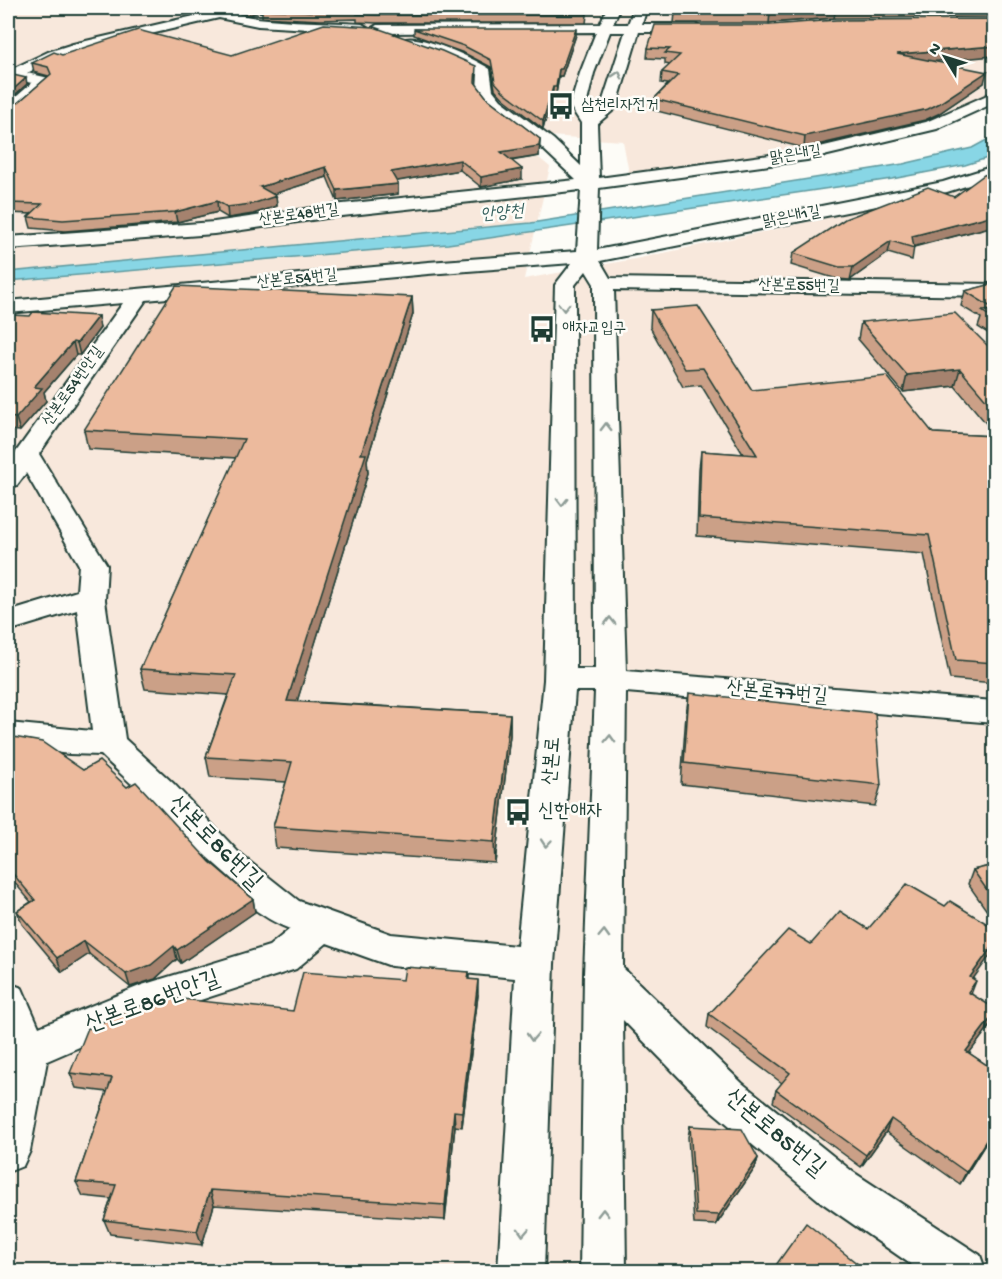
<svg xmlns="http://www.w3.org/2000/svg" width="1002" height="1279" viewBox="0 0 1002 1279" font-family="'Gochi Hand','Poor Story',sans-serif">
<style>
.built{fill:#f8e8dc}
.water{fill:#88d6e5;stroke:#5e999e;stroke-width:1.5}
.lines{fill:none;stroke-linecap:round;stroke-linejoin:round}
.minor-casing{stroke:#1f3d34;stroke-width:4}
.minor{fill:#fdfcf7;fill-rule:evenodd}
.wall{fill:#cba087;stroke:#1f3d34;stroke-width:1.5}
.shaded-wall{fill:#a5826e;stroke:#1f3d34;stroke-width:1.5}
.building{fill:#ecba9d;stroke:#1f3d34;stroke-width:1.5}
.oneway{stroke:#8e9c96}
.labels{text-anchor:middle;dominant-baseline:central;stroke-width:5;stroke-linejoin:round;paint-order:stroke}
.far-poi-label{font-size:16px;fill:#1f3d34;stroke:#fdfcf7;text-anchor:start}
.far-street-label{font-size:16px;fill:#1f3d34;stroke:#fdfcf7}
.far-water-label{font-size:18px;font-style:italic;fill:#396360;stroke:#fdfcf7}
.street-label{font-size:20px;fill:#1f3d34;stroke:#fdfcf7}
.poi-label{font-size:20px;fill:#1f3d34;stroke:#fdfcf7;text-anchor:start}
.near-street-label{font-size:24px;fill:#1f3d34;stroke:#fdfcf7}
</style>
<rect width="100%" height="100%" fill="#fdfcf7"/>
<filter id="ink" filterUnits="userSpaceOnUse"><feTurbulence type="fractalNoise" baseFrequency=".0167" numOctaves="2"/><feDisplacementMap in="SourceGraphic" scale="12" xChannelSelector="R" yChannelSelector="G"/><feConvolveMatrix kernelMatrix="1 2 1 2 8 2 1 2 1" color-interpolation-filters="sRGB"/></filter>
<g filter="url(#ink)">
<g class="built">
<polygon points="8,8 210,8 236,23 323,28 467,98 550,167 524,279 640,258 994,182 994,1271 8,1271"/>
<polygon points="219,8 994,8 994,93 945,116 797,154 629,173 623,141 549,136 493,84 496,75 481,65 378,28 352,24 257,20 226,12"/>
</g>
<polygon class="water" points="994,136 994,156 965,165 892,179 448,244 8,281 8,272 531,223 903,164 972,148"/>
<g class="lines">
<defs>
<g id="minor">
<path d="M202,8c19,0 36,7 55,10 35,4 70,4 105,6l7,4 -7,4 -104,-6 -39,-8 -137,32 -24,8 -31,15 22,5 3,3 -38,34 -6,2v-13l24,-21 -24,-5v-7l40,-19 25,-8 134,-31z"/>
<path d="M607,8h13l-7,16h15l6,-16h7l5,3 -4,13h53l7,4 -7,4h-56l-23,76 -19,16 2,54 208,-28 119,-28 68,-30v11l-57,26 -130,31 -208,28 -2,62 346,-68 51,-16v11l-47,15 -347,69 10,17 384,6v12l-380,-6 12,381 368,30v22l-368,-31 -3,276 119,115 111,89 127,83 6,17h-64l-101,-70 -109,-91 -89,-91 3,252h-46l4,-298 11,-283h-20l-21,273 -10,308h-46l17,-294 -124,-12 -64,-23 -31,26 -145,47 -104,45 -17,90 -7,15 -15,6v-189l14,5 17,39 103,-42 127,-39 21,-17c-53,-19 -101,-86 -139,-126 -16,-17 -34,-32 -50,-48l-32,-1 -61,-8v-23l84,8 -15,-121 -69,21v-19l69,-21 2,-26 -53,-92 -9,12 -9,3v-25l115,-160 -115,10v-12l420,-39 149,-11 4,-61 -248,27 -119,17 -206,15v-12l206,-15 119,-17 243,-25 -35,-33 -52,-41 -12,-16 1,-16 -19,-12 -53,-17 -2,-3 2,-3c17,-4 69,20 84,30l3,21 8,10 52,39 28,27v-43l-11,-17 10,-33 16,-41 -219,1 -7,-4 7,-4 223,-1zM610,32h15l-24,74 -10,8 -5,-8 8,-33zM572,263l-17,22 -11,395 -27,266 -126,-12 -92,-33 -58,-46 -67,-71 -49,-45 -20,-139 2,-35 -68,-111 107,-154 282,-26zM586,271l8,13 1,385h-19l-1,-384z"/>
</g>
</defs>
<use href="#minor" class="minor-casing"/>
<use href="#minor" class="minor"/>
</g>
<g class="wall">
<polygon points="222,8 585,8 587,15 586,23 376,23 357,22 357,19 320,20 262,17 262,11 249,15 241,14"/>
<polygon points="671,8 994,8 994,17 834,18 769,23 674,23 675,13 682,9"/>
<polygon points="770,25 934,62 984,83 938,114 925,120 804,148 653,110 654,99 668,84 661,83 662,72 670,65 665,64 665,59 647,58 648,48"/>
<polygon points="414,29 576,35 562,76 559,76 556,94 553,94 543,129 503,98 495,89 491,67 464,53 414,35"/>
<polygon points="62,55 232,55 475,83 487,98 540,139 539,156 511,161 522,179 481,187 460,170 396,181 398,184 398,194 337,201 327,177 273,194 276,196 277,206 253,214 228,218 218,212 177,222 65,231 31,228 28,217 32,214 8,213 8,108 13,107 49,76 34,72 32,63"/>
<polygon points="994,172 994,226 914,247 912,260 888,253 850,280 837,279 791,265 793,253 954,197"/>
<polygon points="994,284 994,337 978,327 981,318 961,306 965,291"/>
<polygon points="412,297 413,314 367,460 368,473 297,701 510,714 510,735 495,863 276,848 273,827 286,782 210,777 206,757 228,695 145,689 140,669 236,458 88,449 84,430"/>
<polygon points="651,310 752,390 933,433 994,436 994,683 950,679 924,554 697,536 699,469 701,451 743,454 701,385 683,387 650,327"/>
<polygon points="8,316 100,328 80,355 76,355 44,392 46,401 20,431 8,430"/>
<polygon points="861,322 994,352 994,433 955,386 903,392 858,339"/>
<polygon points="689,693 881,785 875,806 681,784 686,714"/>
<polygon points="8,736 83,770 127,787 253,899 255,912 181,963 177,959 155,979 130,987 89,954 62,972 22,924 17,911 31,902 8,875"/>
<polygon points="994,865 994,921 968,884 973,870"/>
<polygon points="811,944 973,979 971,993 992,1023 969,1053 994,1070 994,1130 960,1184 886,1132 861,1167 773,1102 776,1090 782,1083 707,1027 709,1014"/>
<polygon points="469,972 469,979 478,995 462,1127 455,1126 445,1220 214,1205 202,1245 110,1234 104,1220 111,1199 83,1196 76,1182 107,1092 76,1088 70,1073 99,1030 293,1011 403,980"/>
<polygon points="690,1126 758,1158 755,1168 716,1225 694,1224 688,1137"/>
</g>
<g class="shaded-wall">
<polygon points="248,8 262,8 262,11 249,15"/>
<polygon points="836,8 834,18 769,23 770,13"/>
<polygon points="576,29 576,35 562,76 559,76 556,94 559,69"/>
<polygon points="994,46 994,56 895,65 897,54"/>
<polygon points="987,72 984,83 938,114 925,120 804,148 805,136"/>
<polygon points="26,78 27,84 8,101 8,94"/>
<polygon points="553,87 553,94 543,129 543,121"/>
<polygon points="540,139 539,156 501,162 501,152"/>
<polygon points="460,160 460,170 392,182 391,172"/>
<polygon points="326,167 327,177 261,198 260,187"/>
<polygon points="522,169 522,179 481,187 481,177"/>
<polygon points="398,184 398,194 337,201 337,190"/>
<polygon points="276,196 277,206 253,214 228,218 227,207"/>
<polygon points="217,201 218,212 177,222 175,212"/>
<polygon points="994,215 994,226 912,247 912,236"/>
<polygon points="891,241 888,253 850,280 853,267"/>
<polygon points="412,297 413,314 367,460 368,473 291,721 287,701 361,454"/>
<polygon points="98,316 100,328 80,355 77,343"/>
<polygon points="73,342 76,355 44,392 46,401 20,431 16,418 34,387"/>
<polygon points="960,369 955,386 903,392 907,375"/>
<polygon points="510,714 510,735 495,863 494,842"/>
<polygon points="253,899 255,912 181,963 177,950"/>
<polygon points="84,941 89,954 62,972 57,958"/>
<polygon points="994,944 994,950 965,990 970,977"/>
<polygon points="174,946 177,959 155,979 130,987 126,974"/>
<polygon points="478,980 478,995 462,1127 462,1112"/>
<polygon points="976,981 971,994 968,992"/>
<polygon points="994,1014 994,1016 992,1023 961,1064 966,1051"/>
<polygon points="454,1111 455,1126 445,1220 445,1205"/>
<polygon points="891,1119 886,1132 861,1167 866,1155"/>
<polygon points="994,1128 994,1130 960,1184 966,1172"/>
<polygon points="758,1158 755,1168 716,1225 719,1215"/>
<polygon points="210,1190 214,1205 202,1245 197,1231"/>
</g>
<g class="building">
<polygon points="261,8 585,8 587,15 376,15 356,14 365,11 319,12 261,9"/>
<polygon points="684,8 900,8 836,8 770,13 675,13"/>
<polygon points="994,19 994,46 897,54 987,72 940,103 928,109 805,136 654,99 678,75 662,72 680,55 665,53 670,49 648,48 655,25 770,25 836,20"/>
<polygon points="324,24 374,27 442,51 476,66 475,82 487,98 540,139 539,146 501,152 522,169 481,177 460,160 391,172 398,184 337,190 326,167 260,187 276,196 252,204 227,207 217,201 175,212 63,220 28,217 42,204 8,203 8,108 13,107 51,74 48,67 32,63 54,52 62,55 138,30 232,55"/>
<polygon points="414,29 576,29 562,69 559,69 556,87 553,87 543,121 503,91 495,82 491,60 464,46"/>
<polygon points="9,74 26,78 8,94 8,76"/>
<polygon points="994,172 994,215 912,236 914,248 891,241 853,267 839,267 793,253 845,219 928,187 954,197 984,175"/>
<polygon points="992,284 994,284 994,309 965,291"/>
<polygon points="176,286 412,297 361,454 366,454 287,701 510,714 494,842 273,827 292,762 206,757 236,675 140,669 244,439 84,430"/>
<polygon points="698,306 752,390 887,376 933,433 994,436 994,663 956,660 929,535 699,518 701,451 757,455 703,368 685,369 651,310"/>
<polygon points="994,310 994,319 982,311"/>
<polygon points="33,312 98,316 77,343 73,342 34,387 42,388 16,418 8,417 8,316 11,315 30,316"/>
<polygon points="955,313 994,352 994,409 960,369 907,375 861,322"/>
<polygon points="689,693 875,713 881,785 684,763"/>
<polygon points="8,736 42,742 83,770 99,761 127,787 136,782 210,862 253,899 177,950 174,946 151,965 126,974 84,941 57,958 17,911 35,900 8,868"/>
<polygon points="994,865 994,900 973,870"/>
<polygon points="907,884 945,906 950,901 994,928 994,944 970,977 976,981 968,992 994,1008 994,1014 966,1051 994,1070 994,1128 966,1172 891,1119 866,1155 776,1090 790,1073 709,1014 788,930 811,944 840,911 868,929"/>
<polygon points="405,967 469,972 468,979 478,980 462,1112 454,1111 445,1205 210,1190 197,1231 104,1220 116,1185 76,1182 112,1078 70,1073 88,1028 99,1030 102,1022 163,997 293,1011 303,972 403,980"/>
<polygon points="690,1126 742,1129 758,1158 719,1215 696,1214"/>
<polygon points="806,1223 868,1272 771,1272"/>
</g>
<defs><path id="oneway-chevron" d="M-2-3.5L2.5 0L-2 3.5" fill="none" stroke-width="1.6" stroke-linecap="round" stroke-linejoin="round" transform="scale(1.5)"/></defs>
<g class="oneway">
<use href="#oneway-chevron" transform="translate(618 75) rotate(-73)"/>
<use href="#oneway-chevron" transform="translate(564 307) rotate(91)"/>
<use href="#oneway-chevron" transform="translate(606 427) rotate(-91)"/>
<use href="#oneway-chevron" transform="translate(562 502) rotate(91)"/>
<use href="#oneway-chevron" transform="translate(610 621) rotate(-91)"/>
<use href="#oneway-chevron" transform="translate(610 739) rotate(-88)"/>
<use href="#oneway-chevron" transform="translate(546 843) rotate(95)"/>
<use href="#oneway-chevron" transform="translate(604 934) rotate(-88)"/>
<use href="#oneway-chevron" transform="translate(532 1037) rotate(93)"/>
<use href="#oneway-chevron" transform="translate(603 1213) rotate(-90)"/>
<use href="#oneway-chevron" transform="translate(523 1232) rotate(93)"/>
</g>
</g>
<defs>
<symbol id="bus-bare" viewBox="-9 -9 18 18"><path d="M-5-6H5V4H4V6H2V4H-2V6H-4V4H-5ZM-3.5-4V0h7V-4ZM-3.5 1.2v1.5H-2V1.2ZM2 1.2v1.5H3.5V1.2Z" fill="#1f3d34" stroke="#fdfcf7" stroke-width="2.5" paint-order="stroke"/></symbol>
</defs>
<g fill-rule="evenodd">
<use href="#bus-bare" x="542" y="87" width="38" height="38"/>
<use href="#bus-bare" x="523" y="310" width="38" height="38"/>
<use href="#bus-bare" x="499" y="793" width="38" height="38"/>
</g>
<g class="labels">
<g class="far-poi-label">
<text x="581" y="106">삼천리자전거</text>
<text x="562" y="329">애자교입구</text>
</g>
<g class="far-street-label">
<text transform="translate(796 156) rotate(-9)">맑은내길</text>
<text transform="translate(299 216) rotate(-8)">산본로48번길</text>
<text transform="translate(792 218) rotate(-11)">맑은내1길</text>
<text transform="translate(297 280) rotate(-6)">산본로54번길</text>
<text transform="translate(799 287) rotate(1)">산본로55번길</text>
<text transform="translate(74 387) rotate(-55)">산본로54번안길</text>
</g>
<g class="far-water-label">
<text transform="translate(502 214) rotate(-5)">안양천</text>
</g>
<g class="street-label">
<text transform="translate(777 694) rotate(5)">산본로77번길</text>
<text transform="translate(553 761) rotate(-85)">산본로</text>
</g>
<g class="poi-label">
<text x="538" y="812">신한애자</text>
</g>
<g class="near-street-label">
<text transform="translate(214 844) rotate(45)">산본로86번길</text>
<text transform="translate(153 1003) rotate(-20)">산본로86번안길</text>
<text transform="translate(774 1134) rotate(40)">산본로85번길</text>
</g>
</g>
<rect width="1002" height="1279" fill="none" stroke="#fdfcf7" stroke-width="30"/>
<rect x="15" y="15" width="972" height="1249" fill="none" stroke="#1f3d34" stroke-width="2" filter="url(#ink)"/>
<g transform="translate(945 57) rotate(308)" stroke="#fdfcf7" stroke-width="4.5" paint-order="stroke">
<path d="M0-4.5L10 22L0 15L-10 22Z" fill="#1f3d34"/>
<text y="-9" font-size="16" font-weight="bold" text-anchor="middle" fill="#1f3d34">N</text>
</g>
</svg>
